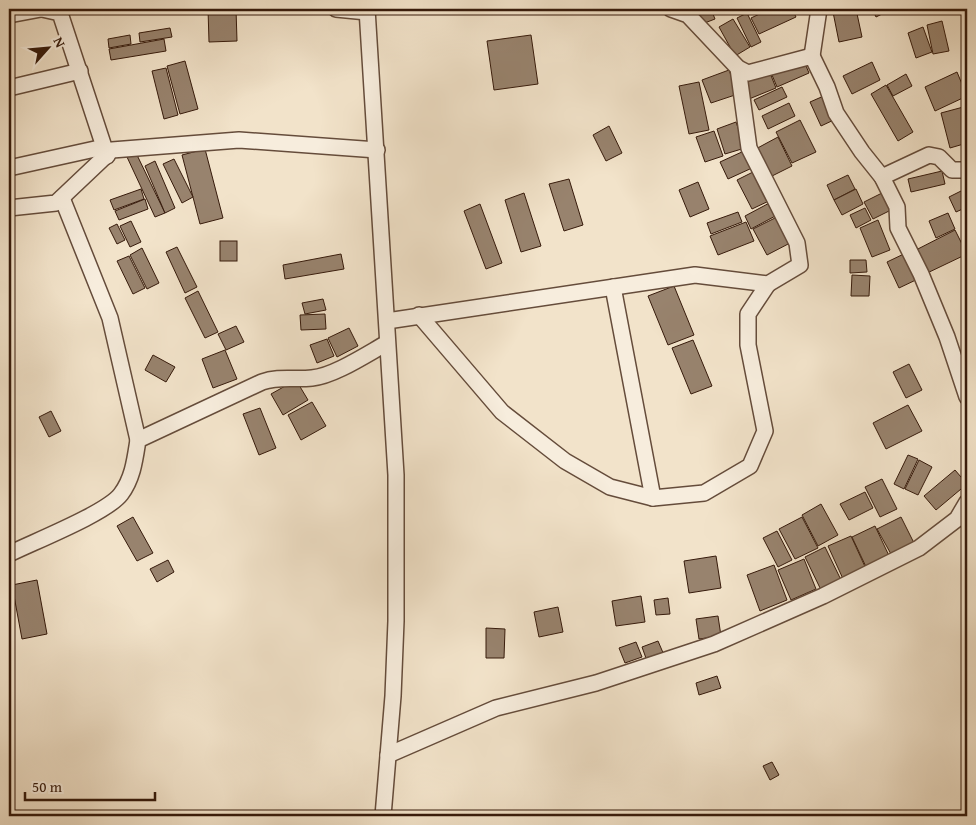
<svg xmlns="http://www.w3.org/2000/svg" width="976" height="825" viewBox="0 0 976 825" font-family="'Gentium Book Plus',serif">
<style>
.building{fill:#98836e;stroke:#361a0b}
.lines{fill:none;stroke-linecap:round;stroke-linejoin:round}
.street-casing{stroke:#654c3b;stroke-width:18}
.street{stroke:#f7eddd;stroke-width:15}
</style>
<rect width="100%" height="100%" fill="#f2e3ca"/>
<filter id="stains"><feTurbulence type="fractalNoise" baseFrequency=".004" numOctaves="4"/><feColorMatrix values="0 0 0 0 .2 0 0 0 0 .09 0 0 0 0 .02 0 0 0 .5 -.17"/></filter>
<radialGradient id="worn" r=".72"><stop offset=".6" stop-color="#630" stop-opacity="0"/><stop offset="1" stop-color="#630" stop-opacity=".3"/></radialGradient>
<g class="building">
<polygon points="140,9 169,9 169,10 140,13"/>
<polygon points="208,9 236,9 237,41 209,42"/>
<polygon points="697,9 711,9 715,19 702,24"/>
<polygon points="770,9 792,9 796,17 759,34 751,18"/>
<polygon points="849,9 856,9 862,37 839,42 833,12"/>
<polygon points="872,9 892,9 876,17"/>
<polygon points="747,13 761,42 751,47 737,18"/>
<polygon points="733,19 750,47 735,56 719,27"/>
<polygon points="942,21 949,51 933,54 927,25"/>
<polygon points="923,27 932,52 916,58 908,33"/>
<polygon points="170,28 172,37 140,42 139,33"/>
<polygon points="130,35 131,44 109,48 108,39"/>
<polygon points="531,35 538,84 494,90 487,41"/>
<polygon points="164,39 166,51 111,60 109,49"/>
<polygon points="185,61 198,109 180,114 167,66"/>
<polygon points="804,61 809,73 777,87 772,75"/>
<polygon points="872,62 880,80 852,94 843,76"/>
<polygon points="166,68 178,115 164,119 152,71"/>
<polygon points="729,70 738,94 711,103 702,80"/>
<polygon points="957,72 967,96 935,111 925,87"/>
<polygon points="770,73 776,88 749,99 743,83"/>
<polygon points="906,74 912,86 893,96 887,85"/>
<polygon points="699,82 709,130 689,134 679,86"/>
<polygon points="886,85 913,132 898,141 871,94"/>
<polygon points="782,87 787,97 759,110 754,100"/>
<polygon points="826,95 838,118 821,126 810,102"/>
<polygon points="789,103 795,116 768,129 762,116"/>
<polygon points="967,106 967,143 950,148 941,113"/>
<polygon points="800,120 816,152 792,163 776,132"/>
<polygon points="736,122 745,148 725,154 717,129"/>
<polygon points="609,126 622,153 606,161 593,135"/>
<polygon points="714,131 723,156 705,162 696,137"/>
<polygon points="778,137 792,166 766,179 752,151"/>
<polygon points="205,149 223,218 200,224 182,155"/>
<polygon points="744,151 752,168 728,179 720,162"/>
<polygon points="136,153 165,213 155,217 127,157"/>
<polygon points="174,159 193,197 182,203 163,164"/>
<polygon points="155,161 175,208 165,213 145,166"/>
<polygon points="757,170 773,199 752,209 737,180"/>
<polygon points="942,171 945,184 911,192 908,179"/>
<polygon points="848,175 855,189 834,200 827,185"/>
<polygon points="569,179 583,225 564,231 549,184"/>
<polygon points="698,182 709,209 690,217 679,190"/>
<polygon points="967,188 967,207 956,212 949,197"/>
<polygon points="141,189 144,199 114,210 110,200"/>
<polygon points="856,189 863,204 842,215 834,200"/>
<polygon points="886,191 895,208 873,219 864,202"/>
<polygon points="524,193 541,246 521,252 505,200"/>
<polygon points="145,199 148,209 119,220 115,211"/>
<polygon points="775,200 781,213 751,229 745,216"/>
<polygon points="480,204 502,263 486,269 464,211"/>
<polygon points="865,208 871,220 856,228 850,215"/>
<polygon points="738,212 742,222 711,234 707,223"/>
<polygon points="948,213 955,229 936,238 929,221"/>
<polygon points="779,216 792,242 767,255 753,229"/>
<polygon points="878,220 890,250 872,257 860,228"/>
<polygon points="131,221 141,242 130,247 120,226"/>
<polygon points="746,222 754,241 718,255 710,236"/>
<polygon points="117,224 125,240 117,244 109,228"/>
<polygon points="955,230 967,254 923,275 912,252"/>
<rect x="220" y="241" width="17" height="20"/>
<polygon points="177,247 197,287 185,293 166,252"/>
<polygon points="142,248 159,283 147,289 130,255"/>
<polygon points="908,252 920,278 899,288 887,262"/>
<polygon points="341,254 344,269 285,279 283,265"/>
<polygon points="129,256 145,288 133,294 117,261"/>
<polygon points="850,260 866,260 867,272 850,273"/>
<polygon points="852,275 870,276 869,296 851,296"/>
<polygon points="674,286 694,335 668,345 648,296"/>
<polygon points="198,291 218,332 205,338 185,298"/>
<polygon points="323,299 326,310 305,314 302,303"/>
<polygon points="325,314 326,329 301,330 300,315"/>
<polygon points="236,326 244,342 226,350 218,334"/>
<polygon points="349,328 358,346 337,357 328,338"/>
<polygon points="327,339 334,356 317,363 310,345"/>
<polygon points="693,340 712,386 691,394 672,348"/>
<polygon points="225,350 237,379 213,388 202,359"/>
<polygon points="153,355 175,367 166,382 145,370"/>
<polygon points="909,364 922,390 906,398 893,372"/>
<polygon points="296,380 308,400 283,415 271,394"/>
<polygon points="312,402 326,426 301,440 288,415"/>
<polygon points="908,405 922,431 886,449 873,423"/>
<polygon points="260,408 276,448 259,455 243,414"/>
<polygon points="51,411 61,431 49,437 39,417"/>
<polygon points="908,455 918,459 904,489 894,484"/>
<polygon points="919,460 932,467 918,495 905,489"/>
<polygon points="955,470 967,484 936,510 924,496"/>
<polygon points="882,479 897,509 880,517 865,487"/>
<polygon points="865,492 873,508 849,520 840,504"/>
<polygon points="821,504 838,535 818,546 802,515"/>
<polygon points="133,517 153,553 137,561 117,526"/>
<polygon points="802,517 818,548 795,559 779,529"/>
<polygon points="901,517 914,543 891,554 877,529"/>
<polygon points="875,526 891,560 868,571 852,537"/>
<polygon points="777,531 792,560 778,567 763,538"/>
<polygon points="851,536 867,571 844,581 828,546"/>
<polygon points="825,547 842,582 822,592 805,557"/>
<polygon points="716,556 721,588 689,593 684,561"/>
<polygon points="804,559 816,589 791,600 778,570"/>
<polygon points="168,560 174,572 157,582 150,569"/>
<polygon points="774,565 787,600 760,611 747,575"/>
<polygon points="37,580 47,634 22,639 12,585"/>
<polygon points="641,596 645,622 616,626 612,601"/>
<polygon points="668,598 670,614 656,615 654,600"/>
<polygon points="558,607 563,632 539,637 534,612"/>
<polygon points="718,616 721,636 699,639 696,619"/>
<polygon points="486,628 505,629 504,658 486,658"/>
<polygon points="658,641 664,655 647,661 642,647"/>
<polygon points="636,642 642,657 625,663 619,648"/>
<polygon points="717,676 721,688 699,695 696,683"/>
<polygon points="772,762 779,775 770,780 763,766"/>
</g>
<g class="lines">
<defs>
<g id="street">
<polyline points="42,9 60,13 107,156"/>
<polyline points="336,9 367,12"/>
<polyline points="367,9 396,475 396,621 393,696 383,816"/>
<polyline points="671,9 688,15 738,68 748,73 812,56 827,87 836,113 862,152 882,177 897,207 898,228 921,274 947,337 967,397"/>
<polyline points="9,15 41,9"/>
<polyline points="812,56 819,9"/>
<polyline points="9,88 80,71"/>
<polyline points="9,168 104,147"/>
<polyline points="882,177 929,155 939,157 952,170 967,170"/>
<polyline points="62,198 110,318 138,440"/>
<polyline points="9,208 56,203 112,150 239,140 377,150"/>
<polyline points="613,287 653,498"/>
<polyline points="419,315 502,412 565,461 610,487 653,498 704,493 750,466 765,431 748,345 748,314 768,284"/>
<polyline points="387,321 695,275 768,284 800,265 797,243 749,148 738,68"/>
<path d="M9,554c24,-12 98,-41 112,-60 12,-16 14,-35 17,-54l124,-58c17,-6 32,-2 50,-4 22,-2 55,-24 75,-35"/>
<polyline points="388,755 496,708 596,683 714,644 823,596 919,548 957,519 967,502"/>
</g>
</defs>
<use href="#street" class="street-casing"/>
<use href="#street" class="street"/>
</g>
<rect width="976" height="825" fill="none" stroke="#f2e3ca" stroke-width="30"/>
<rect x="10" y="10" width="956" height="805" fill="none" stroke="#361a0b" stroke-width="2.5"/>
<rect x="15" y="15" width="946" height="795" fill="none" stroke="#361a0b"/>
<g transform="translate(48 48) rotate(63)" stroke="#f7eddd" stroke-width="4" paint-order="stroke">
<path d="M0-4L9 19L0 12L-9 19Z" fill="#361a0b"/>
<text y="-8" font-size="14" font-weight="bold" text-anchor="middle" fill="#361a0b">N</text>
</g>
<path d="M25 792v8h130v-8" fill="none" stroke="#361a0b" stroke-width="2.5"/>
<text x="32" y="792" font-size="15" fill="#361a0b" stroke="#f7eddd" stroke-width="4" paint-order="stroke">50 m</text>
<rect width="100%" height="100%" filter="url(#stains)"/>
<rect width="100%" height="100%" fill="url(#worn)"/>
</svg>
